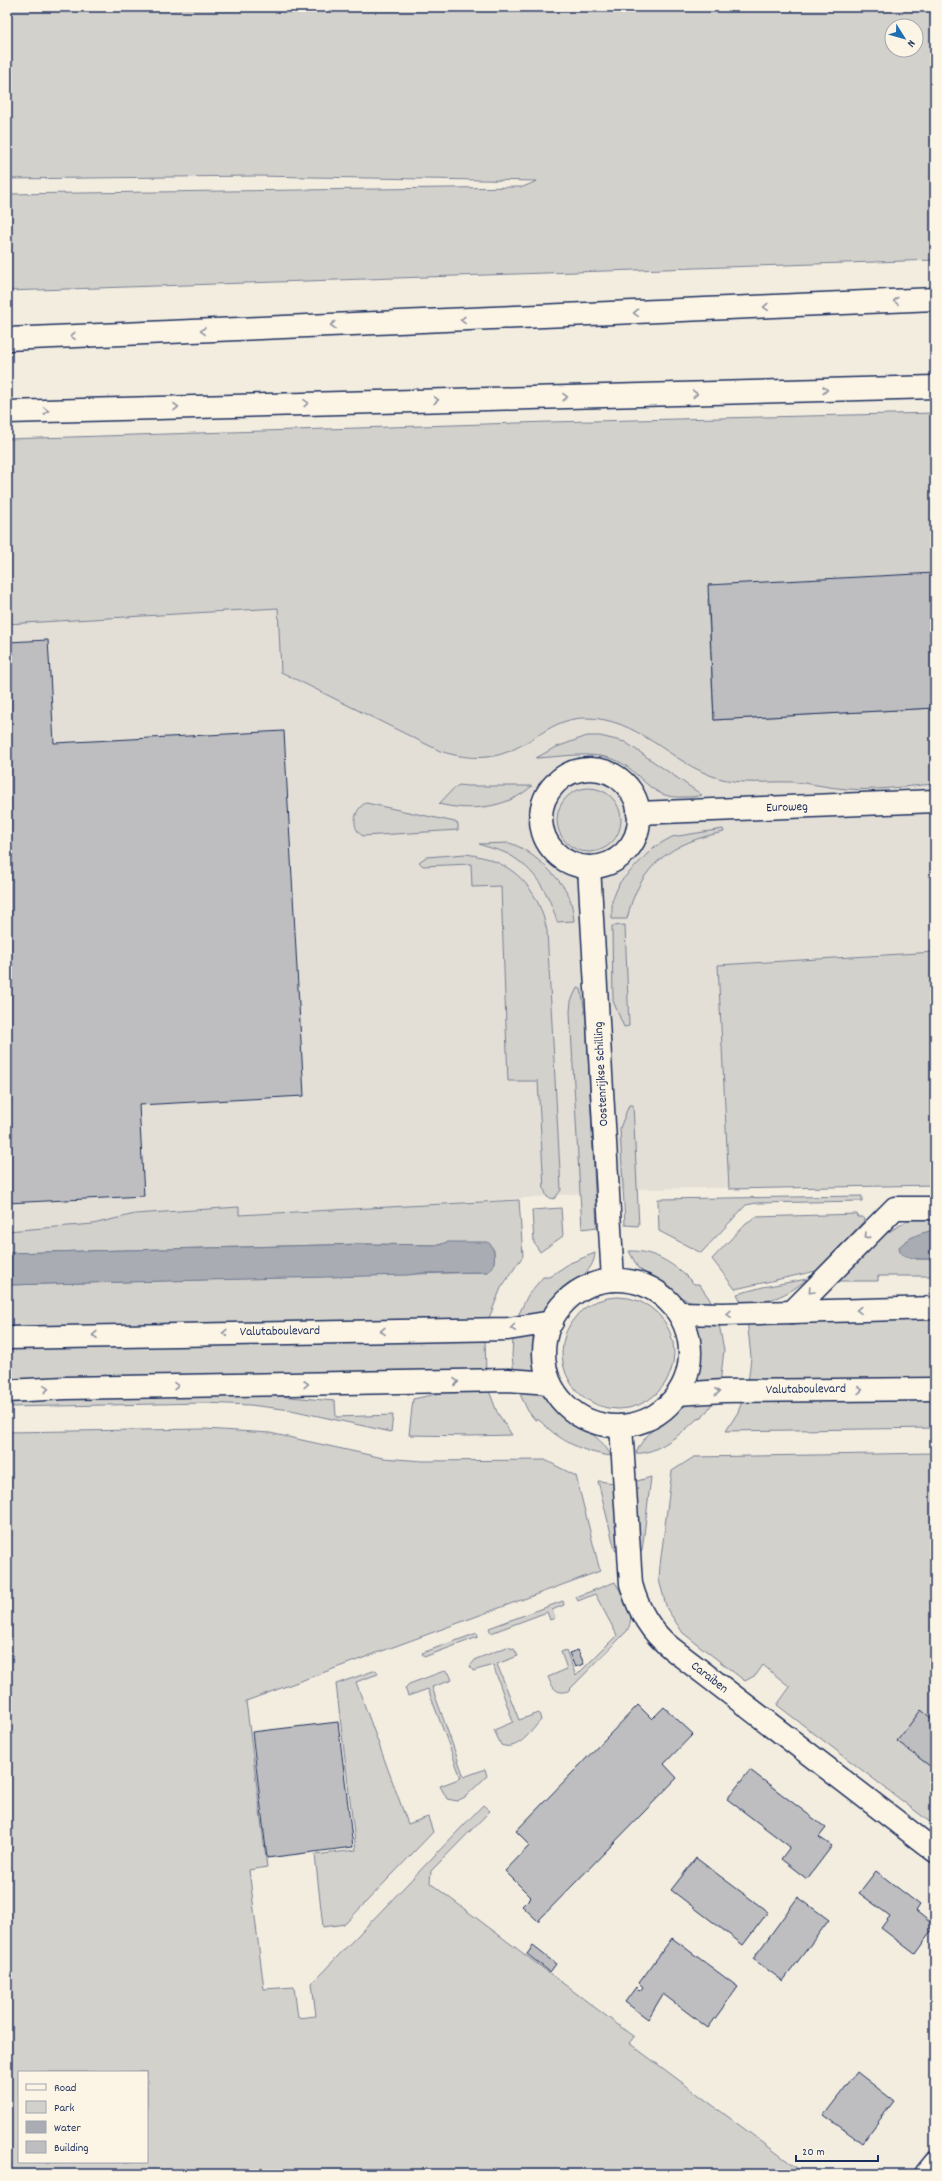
<svg xmlns="http://www.w3.org/2000/svg" width="942" height="2181" viewBox="0 0 942 2181" font-family="Dekko,sans-serif">
<style>
.built{fill:#e3dfd6}
.green{fill:#d3d1cc;stroke:#778095;fill-rule:evenodd}
.water{fill:#a9acb3;stroke:#707a91}
.building{fill:#bebec0;stroke:#1b2f5e}
.lines{fill:none;stroke-linecap:round;stroke-linejoin:round}
.street-casing{stroke:#1b2f5e;stroke-width:25}
.secondary-casing{stroke:#1b2f5e;stroke-width:25}
.highway-casing{stroke:#1b2f5e;stroke-width:25}
.street{stroke:#fcf5e5;stroke-width:22}
.secondary{stroke:#fcf5e5;stroke-width:22}
.highway{stroke:#fcf5e5;stroke-width:22}
.oneway{stroke:#8c92a2}
.labels{text-anchor:middle;dominant-baseline:central;stroke-width:4;stroke-linejoin:round;paint-order:stroke}
.street-label{font-size:13px;fill:#1b2f5e;stroke:#fcf5e5}
</style>
<rect width="100%" height="100%" fill="#f3ede0"/>
<filter id="ink" filterUnits="userSpaceOnUse"><feTurbulence type="fractalNoise" baseFrequency=".025" numOctaves="2"/><feDisplacementMap in="SourceGraphic" scale="8" xChannelSelector="R" yChannelSelector="G"/><feConvolveMatrix kernelMatrix="1 2 1 2 8 2 1 2 1" color-interpolation-filters="sRGB"/></filter>
<g filter="url(#ink)">
<polygon class="built" points="935,492 935,1185 633,1189 7,1241 7,534"/>
<g class="green">
<path d="M7,7h928v253l-928,31v-97l516,-7 14,-6 -283,-5 -247,3zM892,26h24v24h-24z"/>
<path d="M935,413v160l-227,26 6,121 221,-12v76c-29,2 -59,7 -88,5 -18,-1 -36,-6 -54,-7 -25,-1 -50,3 -75,-4 -48,-15 -80,-61 -133,-60 -29,0 -47,20 -71,31 -24,12 -49,10 -74,2l-159,-79 -3,-64 -271,16v-185l542,-17z"/>
<path d="M587,736h13l25,6 77,53c-5,2 -13,2 -18,2 -36,3 -43,-28 -71,-38 -24,-8 -52,-2 -77,-1l18,-10z"/>
<path d="M459,785l8,1h65c-24,22 -62,26 -93,18l14,-15z"/>
<circle cx="589" cy="820" r="32"/>
<path d="M366,803l89,19 3,2v6l-95,6c-13,-7 -9,-28 3,-33z"/>
<path d="M723,829l1,3c-52,10 -85,33 -97,87h-15v-18l8,-19 34,-35 18,-10z"/>
<path d="M509,843c20,5 51,34 60,53 3,8 4,16 5,25l-17,1c-8,-29 -22,-53 -49,-68 -10,-5 -20,-6 -29,-10z"/>
<path d="M466,854c46,6 72,32 81,77l14,259 -7,9 -7,-2 -3,-8 -6,-108h-30l-7,-195 -29,1 -1,-23 -48,2 -4,-4 7,-5z"/>
<polygon points="625,925 629,1026 624,1027 613,1001 612,926"/>
<polygon points="935,952 935,1185 729,1189 718,965"/>
<polygon points="577,988 581,989 586,1019 597,1227 582,1229 570,1012 571,1001"/>
<polygon points="629,1105 633,1105 639,1226 625,1225 620,1128"/>
<polygon points="862,1196 862,1201 757,1203 746,1205 701,1253 659,1231 658,1199"/>
<polygon points="519,1200 523,1256 501,1288 487,1323 7,1331 7,1285 488,1272 494,1265 494,1250 447,1242 439,1245 364,1244 7,1253 7,1231 93,1224 135,1214 239,1207 239,1215"/>
<polygon points="561,1208 563,1236 540,1252 534,1243 532,1210"/>
<polygon points="857,1214 858,1217 863,1217 864,1221 816,1271 735,1289 712,1259 746,1223 756,1217"/>
<polygon points="910,1216 935,1216 935,1231 930,1231 916,1259 935,1259 935,1276 878,1276 878,1281 834,1281 870,1243 909,1220"/>
<path d="M629,1251c26,-1 48,15 65,33h5l14,20 -17,-1 -17,-6 -41,-29z"/>
<path d="M595,1253c-1,19 -20,28 -32,39 -10,9 -17,19 -29,24 -5,2 -12,3 -18,4l12,-25 15,-18h6l21,-14z"/>
<path d="M807,1279c-20,17 -39,24 -65,25l-5,-10 26,-7z"/>
<circle cx="618" cy="1353" r="56"/>
<polygon points="935,1315 935,1382 748,1384 751,1357 747,1319"/>
<polygon points="718,1319 724,1350 720,1384 699,1382 697,1376 700,1350 697,1326 698,1323"/>
<path d="M513,1336c9,0 19,-3 23,6v30l-22,2 -2,-18z"/>
<polygon points="485,1337 486,1375 7,1384 7,1345"/>
<polygon points="488,1388 497,1412 512,1435 470,1436 409,1435 413,1399 459,1389"/>
<path d="M517,1388c6,1 15,2 21,5 11,6 18,16 28,24 17,13 35,18 45,39 -29,-4 -51,-15 -72,-36h-4l-7,-9z"/>
<polygon points="245,1393 335,1401 336,1417 393,1415 391,1432 291,1410 250,1405 205,1403 7,1407 7,1397"/>
<polygon points="935,1397 935,1428 726,1431 738,1412 743,1399"/>
<path d="M714,1401l-12,17 -5,1c-12,12 -43,37 -61,34 7,-19 37,-43 56,-50 7,-2 15,-2 22,-2z"/>
<path d="M204,1429l66,4 113,25 40,3 122,-1 31,16 24,95 -354,130 21,166 -18,3 15,119 30,-2 4,31 18,-2 -4,-33 171,-178 7,6 -59,60 -1,12 204,154 -5,6 176,131h-798v-742zM19,2072h128v90h-128z"/>
<polygon points="935,1453 935,1826 777,1705 790,1687 763,1665 756,1675 745,1681 683,1633 667,1609 659,1580 660,1565 672,1471 694,1457"/>
<polygon points="651,1477 642,1551 640,1553 634,1482"/>
<polygon points="598,1481 615,1483 617,1552 615,1550"/>
<path d="M615,1582c9,16 22,31 12,49l-59,60c-12,4 -16,-4 -20,-14l19,-8 -6,-17 5,-2 10,26 41,-41 -22,-41 -17,7 -2,-4z"/>
<polygon points="563,1601 564,1605 552,1610 555,1618 550,1620 547,1612 491,1633 489,1628"/>
<polygon points="477,1633 478,1637 424,1657 422,1653"/>
<path d="M507,1647l7,2 4,7 -21,8 22,56 20,-7 2,7c-10,11 -23,32 -40,25l-7,-15 19,-8 -20,-57 -20,6 -3,-5 6,-7z"/>
<polygon points="376,1670 378,1674 356,1682 408,1824 428,1817 433,1832 345,1924 323,1927 315,1855 356,1850 336,1684"/>
<polygon points="444,1671 449,1673 452,1680 432,1687 464,1777 485,1769 487,1776 465,1797 457,1801 447,1799 440,1786 461,1778 428,1689 408,1696 405,1688 409,1684"/>
</g>
<g class="water">
<path d="M930,1231h5v28c-13,0 -24,1 -35,-6l-1,-6c9,-9 18,-13 31,-16z"/>
<path d="M447,1242h41c8,6 9,24 0,30l-66,1 -14,2 -401,10v-32l357,-9 75,1z"/>
</g>
<g class="building">
<polygon points="935,573 935,708 714,720 708,585"/>
<polygon points="48,640 54,743 284,731 304,1096 139,1105 144,1196 7,1203 7,642"/>
<polygon points="578,1650 584,1664 575,1667 569,1653"/>
<polygon points="638,1705 652,1719 664,1707 693,1734 664,1764 677,1778 538,1921 522,1906 531,1897 505,1871 530,1845 516,1831"/>
<polygon points="921,1710 935,1721 935,1770 897,1741"/>
<polygon points="338,1722 353,1847 267,1858 252,1732"/>
<polygon points="750,1770 826,1828 819,1837 832,1846 807,1879 781,1859 790,1847 727,1799"/>
<polygon points="696,1858 768,1912 743,1945 671,1890"/>
<polygon points="876,1871 920,1905 916,1911 935,1926 915,1954 881,1928 890,1916 859,1893"/>
<polygon points="798,1897 829,1920 783,1981 753,1959"/>
<polygon points="672,1938 738,1987 708,2028 663,1994 648,2019 625,2002 636,1987 640,1991 643,1987 639,1983"/>
<polygon points="533,1946 556,1964 550,1972 527,1954"/>
<polygon points="857,2072 894,2101 862,2143 824,2115"/>
</g>
<g class="lines">
<defs>
<polyline id="street" points="792,1312 895,1208 935,1208"/>
<g id="secondary">
<circle cx="590" cy="818" r="49"/>
<polyline points="638,813 935,801"/>
<polyline points="589,867 613,1280"/>
<circle cx="617" cy="1353" r="73"/>
<polyline points="679,1313 722,1314 935,1308"/>
<polyline points="7,1338 508,1329 552,1322"/>
<polyline points="7,1391 65,1388 508,1380 550,1383"/>
<polyline points="678,1394 723,1391 935,1389"/>
<path d="M621,1426l10,158c7,26 19,47 40,64l264,203"/>
<polyline points="926,2174 935,2163"/>
</g>
<g id="highway">
<polyline points="7,339 935,299"/>
<polyline points="7,412 935,387"/>
</g>
</defs>
<use href="#street" class="street-casing"/>
<use href="#secondary" class="secondary-casing"/>
<use href="#highway" class="highway-casing"/>
<use href="#street" class="street"/>
<use href="#secondary" class="secondary"/>
<use href="#highway" class="highway"/>
</g>
<defs><path id="oneway-chevron" d="M-2-3.5L2.5 0L-2 3.5" fill="none" stroke-width="1.6" stroke-linecap="round" stroke-linejoin="round"/></defs>
<g class="oneway">
<use href="#oneway-chevron" transform="translate(896 301) rotate(177)"/>
<use href="#oneway-chevron" transform="translate(766 307) rotate(177)"/>
<use href="#oneway-chevron" transform="translate(636 313) rotate(177)"/>
<use href="#oneway-chevron" transform="translate(463 320) rotate(178)"/>
<use href="#oneway-chevron" transform="translate(333 325) rotate(178)"/>
<use href="#oneway-chevron" transform="translate(203 331) rotate(178)"/>
<use href="#oneway-chevron" transform="translate(73 336) rotate(177)"/>
<use href="#oneway-chevron" transform="translate(825 390) rotate(-1)"/>
<use href="#oneway-chevron" transform="translate(695 394) rotate(-1)"/>
<use href="#oneway-chevron" transform="translate(565 397) rotate(-1)"/>
<use href="#oneway-chevron" transform="translate(436 400) rotate(-1)"/>
<use href="#oneway-chevron" transform="translate(306 403) rotate(-1)"/>
<use href="#oneway-chevron" transform="translate(176 407) rotate(-1)"/>
<use href="#oneway-chevron" transform="translate(46 411) rotate(-2)"/>
<use href="#oneway-chevron" transform="translate(867 1236) rotate(136)"/>
<use href="#oneway-chevron" transform="translate(811 1291) rotate(133)"/>
<use href="#oneway-chevron" transform="translate(859 1310) rotate(178)"/>
<use href="#oneway-chevron" transform="translate(729 1314) rotate(177)"/>
<use href="#oneway-chevron" transform="translate(513 1328) rotate(172)"/>
<use href="#oneway-chevron" transform="translate(383 1331) rotate(179)"/>
<use href="#oneway-chevron" transform="translate(225 1333) rotate(179)"/>
<use href="#oneway-chevron" transform="translate(95 1335) rotate(179)"/>
<use href="#oneway-chevron" transform="translate(456 1382) rotate(-1)"/>
<use href="#oneway-chevron" transform="translate(306 1384) rotate(-1)"/>
<use href="#oneway-chevron" transform="translate(176 1386) rotate(-1)"/>
<use href="#oneway-chevron" transform="translate(46 1389) rotate(-3)"/>
<use href="#oneway-chevron" transform="translate(860 1390) rotate(-1)"/>
<use href="#oneway-chevron" transform="translate(717 1392) rotate(-4)"/>
</g>
</g>
<g class="labels">
<g class="street-label">
<text transform="translate(787 808) rotate(-2)">Euroweg</text>
<text transform="translate(602 1074) rotate(-93)">Oostenrijkse Schilling</text>
<text transform="translate(280 1332) rotate(-1)">Valutaboulevard</text>
<text transform="translate(806 1390) rotate(-1)">Valutaboulevard</text>
<text transform="translate(709 1678) rotate(38)">Caraïben</text>
</g>
</g>
<rect width="942" height="2181" fill="none" stroke="#fcf5e5" stroke-width="24"/>
<rect x="12" y="12" width="918" height="2157" fill="none" stroke="#1b2f5e" stroke-width="1.5" filter="url(#ink)"/>
<rect x="18" y="2071" width="130" height="92" fill="#fcf5e5" stroke="#a2a6af"/>
<rect x="26" y="2084" width="20" height="6" fill="#fcf5e5" stroke="#a2a6af"/>
<text x="54" y="2091" font-size="12" fill="#1b2f5e">Road</text>
<rect x="26" y="2101" width="20" height="12" fill="#d3d1cc" stroke="#a2a6af"/>
<text x="54" y="2111" font-size="12" fill="#1b2f5e">Park</text>
<rect x="26" y="2121" width="20" height="12" fill="#a9acb3" stroke="#a2a6af"/>
<text x="54" y="2131" font-size="12" fill="#1b2f5e">Water</text>
<rect x="26" y="2141" width="20" height="12" fill="#bebec0" stroke="#a2a6af"/>
<text x="54" y="2151" font-size="12" fill="#1b2f5e">Building</text>
<g transform="translate(904 38) rotate(127)"><circle r="19" fill="#fcf5e5" stroke="#a2a6af"/>
<path d="M0-3L7 15L0 10L-7 15Z" fill="#1f6fb2"/>
<text y="-6" font-size="11" font-weight="bold" text-anchor="middle" fill="#1b2f5e">N</text>
</g>
<path d="M796 2155v6h82v-6" fill="none" stroke="#1b2f5e" stroke-width="2"/>
<text x="802" y="2155" font-size="12" fill="#1b2f5e" stroke="#fcf5e5" stroke-width="3" paint-order="stroke">20 m</text>
</svg>
